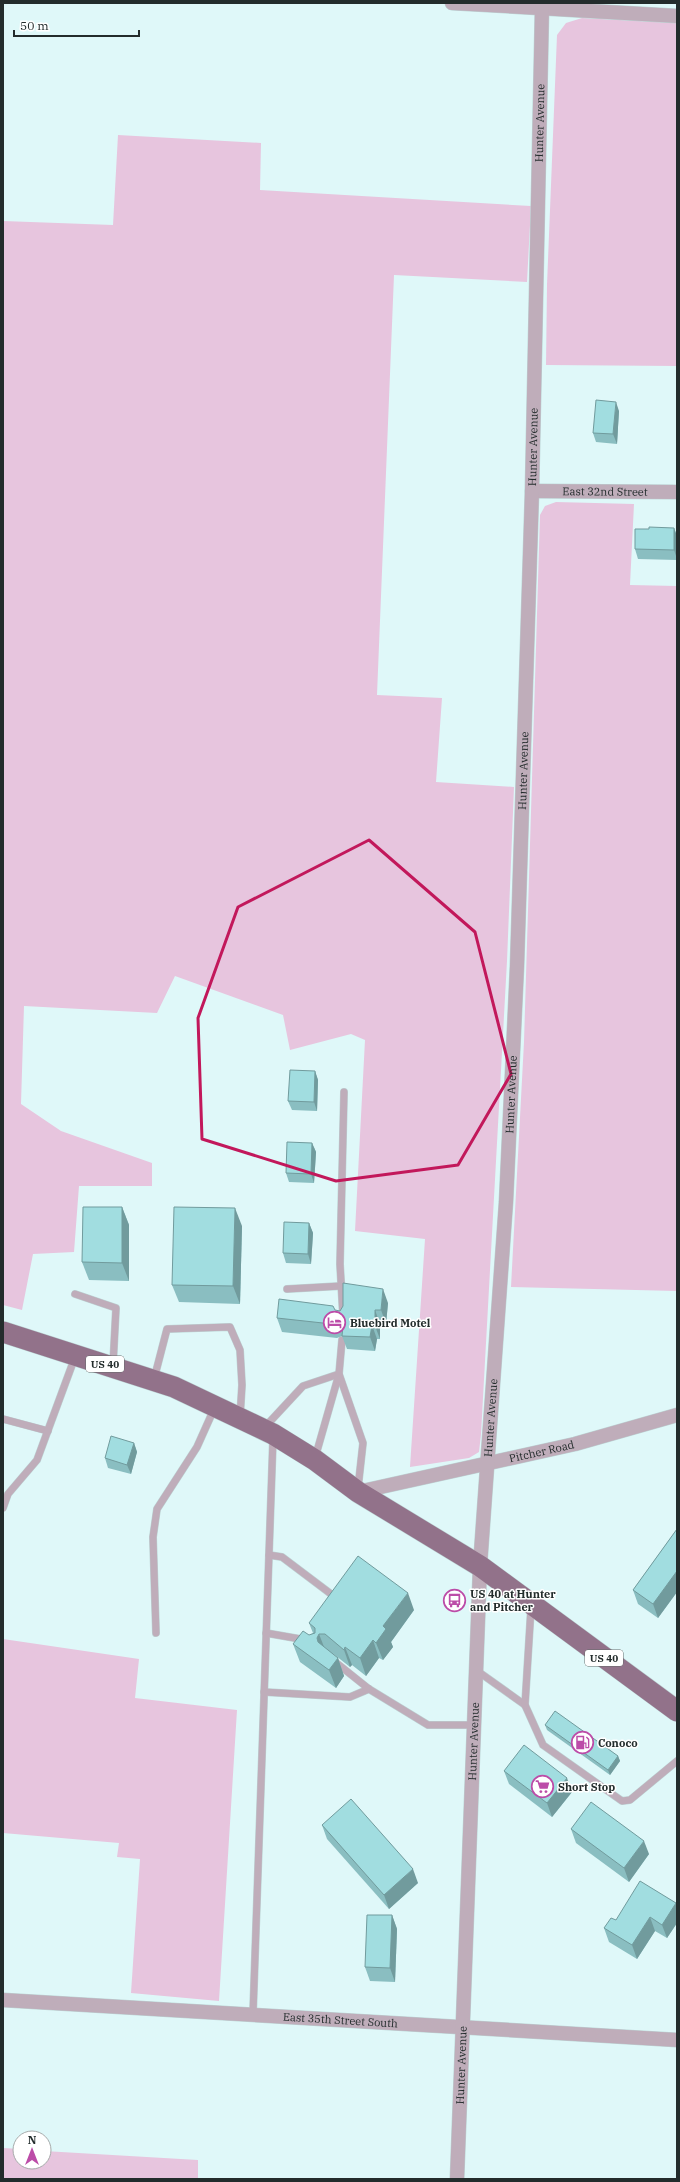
<svg xmlns="http://www.w3.org/2000/svg" width="680" height="2182" viewBox="0 0 680 2182" font-family="'IBM Plex Serif',serif">
<style>
.green{fill:#e7c5de}
.lines{fill:none;stroke-linecap:round;stroke-linejoin:round}
.lane-casing{stroke:#bdd3d4;stroke-width:8}
.street-casing{stroke:#bdd3d4;stroke-width:15}
.primary-casing{stroke:#bdd3d4;stroke-width:22}
.lane{stroke:#bfadba;stroke-width:7}
.street{stroke:#bfadba;stroke-width:14}
.primary{stroke:#92728a;stroke-width:21}
.wall{fill:#8abec1}
.shaded-wall{fill:#719b9d}
.building{fill:#a1dde0;stroke:#719b9d}
.marked{fill:none;stroke:#c2185b;stroke-width:3;stroke-linejoin:round}
.labels{text-anchor:middle;dominant-baseline:central;stroke-width:3;stroke-linejoin:round;paint-order:stroke}
.shield{fill:#fff;stroke:#656b6b;stroke-width:1}
.shield-label{font-size:10px;font-weight:bold;fill:#232c2c}
.street-label{font-size:11px;fill:#232c2c;stroke:#fff}
.poi-label{font-size:11px;font-weight:bold;fill:#232c2c;stroke:#fff;text-anchor:start}
</style>
<rect width="100%" height="100%" fill="#dff8f9"/>
<g class="green">
<polygon points="582,18 677,23 677,366 546,365 547,285 557,35 566,23"/>
<polygon points="118,135 261,143 260,190 531,206 527,282 394,275 377,695 442,698 436,782 514,787 507,961 481,1434 479,1452 469,1458 410,1467 425,1239 355,1231 365,1040 351,1034 290,1050 283,1015 175,976 157,1013 24,1006 21,1104 61,1131 152,1163 152,1186 79,1186 74,1252 33,1254 22,1310 3,1305 3,221 113,225"/>
<polygon points="556,502 634,504 630,585 677,586 677,1291 511,1287 524,1042 540,515 545,506"/>
<polygon points="3,1639 139,1659 135,1698 237,1710 219,2001 131,1993 140,1859 117,1857 119,1843 3,1833"/>
<polygon points="3,2148 20,2149 20,2162 44,2162 44,2151 198,2160 198,2179 3,2179"/>
</g>
<g class="lines">
<defs>
<g id="lane">
<polyline points="287,1289 341,1286"/>
<polyline points="75,1294 116,1308 113,1365"/>
<polyline points="343,1316 340,1264 344,1092"/>
<polyline points="154,1379 167,1329 230,1327 240,1350 242,1385 240,1417"/>
<polyline points="3,1419 48,1431"/>
<polyline points="264,1428 303,1386 339,1374 363,1443 358,1488"/>
<polyline points="315,1458 339,1374 342,1340"/>
<polyline points="3,1508 8,1494 37,1460 75,1357"/>
<polyline points="269,1555 282,1557 335,1597"/>
<polyline points="156,1633 153,1537 157,1509 197,1447 214,1409"/>
<polyline points="266,1633 306,1640"/>
<polyline points="334,1661 369,1689 428,1725 474,1725"/>
<polyline points="476,1670 525,1705 543,1745 622,1801 630,1800 677,1761"/>
<polyline points="264,1692 350,1697 369,1689"/>
<polyline points="525,1705 531,1608"/>
<polyline points="253,2014 273,1439"/>
</g>
<g id="street">
<polyline points="452,3 677,16"/>
<path id="s1" d="M532,491l145,1"/>
<path id="s2" d="M358,1492l217,-48 102,-29"/>
<path id="s3" d="M3,2000l674,40"/>
<path id="s4" d="M457,2179l23,-613 26,-364 11,-236 15,-475 10,-483"/>
</g>
<polyline id="primary" points="3,1332 174,1387 273,1434 315,1460 358,1492 480,1566 677,1711"/>
</defs>
<use href="#lane" class="lane-casing"/>
<use href="#street" class="street-casing"/>
<use href="#primary" class="primary-casing"/>
<use href="#lane" class="lane"/>
<use href="#street" class="street"/>
<use href="#primary" class="primary"/>
</g>
<g class="wall">
<polygon points="619,411 617,444 596,442 593,433"/>
<polygon points="674,528 677,536 677,560 638,559 635,549 649,529"/>
<polygon points="315,1071 318,1080 317,1111 292,1110 288,1101"/>
<polygon points="312,1143 316,1152 314,1183 289,1182 286,1173"/>
<polygon points="122,1207 129,1225 129,1281 89,1280 82,1262"/>
<polygon points="309,1223 313,1233 311,1264 286,1263 283,1253"/>
<polygon points="242,1226 240,1304 179,1302 172,1285"/>
<polygon points="388,1303 386,1324 380,1324 380,1339 377,1339 375,1351 347,1349 342,1336 337,1338 282,1332 277,1318 335,1310 340,1311"/>
<polygon points="134,1443 137,1452 131,1474 108,1468 105,1458"/>
<polygon points="677,1529 677,1592 658,1618 638,1604 633,1590"/>
<polygon points="414,1610 391,1642 393,1647 383,1660 379,1658 366,1676 352,1665 350,1667 331,1652 338,1658 344,1676 336,1688 300,1662 293,1644 313,1633 309,1623"/>
<polygon points="545,1725 618,1756 620,1761 610,1775 547,1730"/>
<polygon points="504,1771 572,1792 552,1817 509,1784"/>
<polygon points="322,1825 418,1883 389,1909 327,1839"/>
<polygon points="571,1829 649,1854 629,1882 576,1843"/>
<polygon points="677,1907 677,1923 667,1938 655,1931 637,1959 609,1942 604,1928 616,1920"/>
<polygon points="392,1915 397,1929 395,1982 370,1981 365,1967"/>
</g>
<g class="shaded-wall">
<polygon points="616,402 619,411 617,444 613,434"/>
<polygon points="674,528 677,536 677,559 674,550"/>
<polygon points="315,1071 318,1080 317,1111 314,1102"/>
<polygon points="312,1143 316,1152 314,1183 311,1174"/>
<polygon points="122,1207 129,1225 129,1281 122,1263"/>
<polygon points="235,1208 242,1226 240,1304 233,1286"/>
<polygon points="309,1223 313,1233 311,1264 308,1254"/>
<polygon points="383,1289 388,1303 386,1324 381,1310"/>
<polygon points="375,1310 380,1324 380,1339 375,1326"/>
<polygon points="372,1325 377,1339 375,1351 370,1337"/>
<polygon points="134,1443 137,1452 131,1474 127,1465"/>
<polygon points="677,1571 677,1592 658,1618 653,1604"/>
<polygon points="408,1593 414,1610 391,1642 393,1647 383,1660 376,1643 383,1626"/>
<polygon points="319,1634 326,1652 323,1656 317,1638"/>
<polygon points="373,1640 379,1658 366,1676 360,1658"/>
<polygon points="345,1647 352,1665 350,1667 344,1650"/>
<polygon points="338,1658 344,1676 336,1688 329,1670"/>
<polygon points="618,1756 620,1761 610,1775 608,1770"/>
<polygon points="567,1778 572,1792 552,1817 547,1803"/>
<polygon points="644,1841 649,1854 629,1882 624,1868"/>
<polygon points="413,1869 418,1883 389,1909 384,1895"/>
<polygon points="676,1903 677,1907 677,1923 667,1938 662,1925"/>
<polygon points="392,1915 397,1929 395,1982 390,1968"/>
<polygon points="650,1917 655,1931 637,1959 632,1945"/>
</g>
<g class="building">
<polygon points="596,400 616,402 613,434 593,433"/>
<polygon points="649,527 674,528 674,550 635,549 635,529 649,529"/>
<polygon points="290,1070 315,1071 314,1102 288,1101"/>
<polygon points="287,1142 312,1143 311,1174 286,1173"/>
<polygon points="83,1207 122,1207 122,1263 82,1262"/>
<polygon points="174,1207 235,1208 233,1286 172,1285"/>
<polygon points="284,1222 309,1223 308,1254 283,1253"/>
<polygon points="343,1283 383,1289 381,1310 375,1310 375,1326 372,1325 370,1337 342,1336 343,1326 338,1321 332,1324 277,1318 279,1299 333,1306 335,1310 340,1311 343,1306"/>
<polygon points="111,1436 134,1443 127,1465 105,1458"/>
<polygon points="677,1529 677,1571 653,1604 633,1590"/>
<polygon points="358,1556 408,1593 383,1626 386,1629 376,1643 373,1640 360,1658 345,1647 344,1650 325,1634 319,1634 317,1638 318,1642 338,1658 329,1670 293,1644 303,1631 309,1635 315,1633 315,1628 309,1623"/>
<polygon points="555,1711 618,1756 608,1770 545,1725"/>
<polygon points="524,1745 567,1778 547,1803 504,1771"/>
<polygon points="351,1799 413,1869 384,1895 322,1825"/>
<polygon points="591,1802 644,1841 624,1868 571,1829"/>
<polygon points="640,1881 676,1903 662,1925 650,1917 632,1945 604,1928 611,1918 616,1920"/>
<polygon points="367,1915 392,1915 390,1968 365,1967"/>
</g>
<path class="marked" d="M369,840l106,92 36,142 -53,91 -122,16 -134,-42 -4,-121 40,-111z"/>
<defs>
<symbol id="hotel-ring" viewBox="-11 -11 22 22"><circle r="9.5" fill="#fff" stroke="#bc4ca8" stroke-width="1.5"/><path d="M-6-4.5h1.5V1H6V5H4.5V3h-9V5H-6ZM-4 0a1.8 1.8 0 1 1 3.6 0ZM.5 0V-2.5h3Q6-2.5 6 0Z" fill="#bc4ca8"/></symbol>
<symbol id="bus-ring" viewBox="-11 -11 22 22"><circle r="9.5" fill="#fff" stroke="#bc4ca8" stroke-width="1.5"/><path d="M-5-6H5V4H4V6H2V4H-2V6H-4V4H-5ZM-3.5-4V0h7V-4ZM-3.5 1.2v1.5H-2V1.2ZM2 1.2v1.5H3.5V1.2Z" fill="#bc4ca8"/></symbol>
<symbol id="fuel-ring" viewBox="-11 -11 22 22"><circle r="9.5" fill="#fff" stroke="#bc4ca8" stroke-width="1.5"/><path d="M-5.5-6h7V0h2V4h1.3V-2.5L3-4.5l.8-.8L6-3V5H2.5V1h-1V6h-7ZM-4.2-4.7v3.2H.2V-4.7Z" fill="#bc4ca8"/></symbol>
<symbol id="supermarket-ring" viewBox="-11 -11 22 22"><circle r="9.5" fill="#fff" stroke="#bc4ca8" stroke-width="1.5"/><path d="M-6-5.5h2.5l.6 2H6L4.5 2H-2.5L-4.4-4H-6ZM-1.5 3.2a1.3 1.3 0 1 0 .1 0ZM3 3.2a1.3 1.3 0 1 0 .1 0Z" fill="#bc4ca8"/></symbol>
</defs>
<g fill-rule="evenodd">
<use href="#hotel-ring" x="322" y="1310" width="25" height="25"/>
<use href="#bus-ring" x="442" y="1588" width="25" height="25"/>
<use href="#fuel-ring" x="570" y="1730" width="25" height="25"/>
<use href="#supermarket-ring" x="530" y="1774" width="25" height="25"/>
</g>
<g class="labels">
<g class="shield">
<rect x="86" y="1356" width="38" height="16" rx="3"/>
<rect x="585" y="1650" width="38" height="16" rx="3"/>
</g>
<g class="shield-label">
<text x="105" y="1364">US 40</text>
<text x="604" y="1658">US 40</text>
</g>
<g class="street-label">
<text stroke="none"><textPath href="#s4" startOffset="2058">Hunter Avenue</textPath></text>
<text stroke="none"><textPath href="#s4" startOffset="1734">Hunter Avenue</textPath></text>
<text stroke="none"><textPath href="#s1" startOffset="73">East 32nd Street</textPath></text>
<text stroke="none"><textPath href="#s4" startOffset="1410">Hunter Avenue</textPath></text>
<text stroke="none"><textPath href="#s4" startOffset="1086">Hunter Avenue</textPath></text>
<text stroke="none"><textPath href="#s4" startOffset="762">Hunter Avenue</textPath></text>
<text stroke="none"><textPath href="#s2" startOffset="188">Pitcher Road</textPath></text>
<text stroke="none"><textPath href="#s4" startOffset="438">Hunter Avenue</textPath></text>
<text stroke="none"><textPath href="#s3" startOffset="338">East 35th Street South</textPath></text>
<text stroke="none"><textPath href="#s4" startOffset="114">Hunter Avenue</textPath></text>
</g>
<g class="poi-label">
<text x="350" y="1323">Bluebird Motel</text>
<text x="470" y="1594">US 40 at Hunter<tspan x="470" dy="13">and Pitcher</tspan></text>
<text x="598" y="1743">Conoco</text>
<text x="558" y="1787">Short Stop</text>
</g>
</g>
<rect width="680" height="2182" fill="none" stroke="#232c2c" stroke-width="8"/>
<g transform="translate(32 2150)"><circle r="19" fill="#ffffff" stroke="#a7abab"/>
<path d="M0-3L7 15L0 10L-7 15Z" fill="#bc4ca8"/>
<text y="-6" font-size="11" font-weight="bold" text-anchor="middle" fill="#232c2c">N</text>
</g>
<path d="M14 30v6h125v-6" fill="none" stroke="#232c2c" stroke-width="2"/>
<text x="20" y="30" font-size="12" fill="#232c2c" stroke="#ffffff" stroke-width="3" paint-order="stroke">50 m</text>
</svg>
